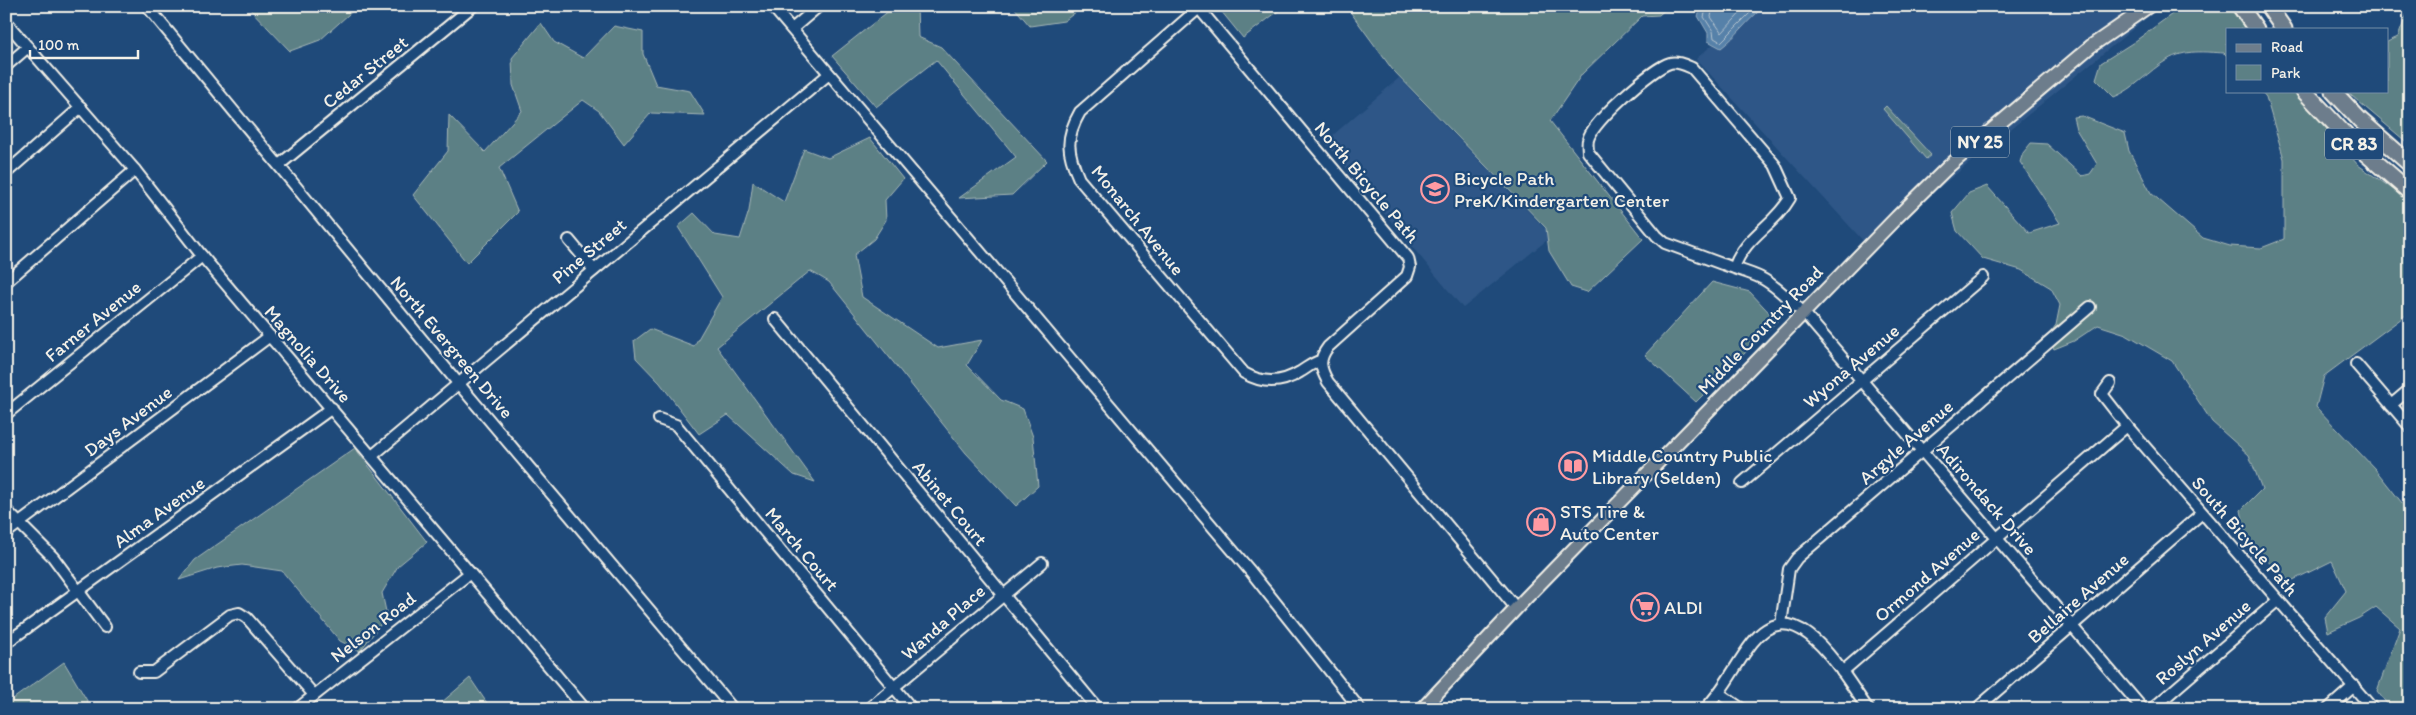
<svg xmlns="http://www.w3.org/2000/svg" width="2416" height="715" viewBox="0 0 2416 715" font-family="Itim,sans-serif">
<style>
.built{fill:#2f5787}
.green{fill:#5c8085;stroke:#a8b8b6}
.water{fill:#5781a9;stroke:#96aec2}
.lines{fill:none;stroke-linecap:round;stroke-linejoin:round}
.shore{stroke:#b5c4cf;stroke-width:1}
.minor-casing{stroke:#f4f1e8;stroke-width:14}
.major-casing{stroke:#f4f1e8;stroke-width:16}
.highway-casing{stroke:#f4f1e8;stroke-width:19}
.minor{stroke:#1f4a7a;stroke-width:10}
.major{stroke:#6d7d8c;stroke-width:12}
.highway{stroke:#6d7d8c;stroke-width:15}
.labels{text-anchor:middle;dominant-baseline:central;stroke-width:4.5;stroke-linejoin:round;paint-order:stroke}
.shield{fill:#1f4a7a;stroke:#b4bfc7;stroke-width:1}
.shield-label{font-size:18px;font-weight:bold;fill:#f4f1e8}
.street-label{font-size:19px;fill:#f4f1e8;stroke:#1f4a7a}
.poi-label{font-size:19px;fill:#f4f1e8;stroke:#1f4a7a;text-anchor:start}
</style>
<rect width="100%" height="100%" fill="#1f4a7a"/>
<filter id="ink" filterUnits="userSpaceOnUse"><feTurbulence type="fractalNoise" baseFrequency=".02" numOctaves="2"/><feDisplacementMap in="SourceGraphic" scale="10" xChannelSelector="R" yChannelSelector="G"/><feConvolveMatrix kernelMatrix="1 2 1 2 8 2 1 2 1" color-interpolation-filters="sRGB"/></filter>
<g filter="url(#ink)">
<g class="built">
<polygon points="1757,6 2161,6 1868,246 1696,59"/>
<polygon points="1399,78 1552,236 1463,308 1325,142"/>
</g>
<g class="green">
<polygon points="247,6 358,6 320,40 290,51"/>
<polygon points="895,6 917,6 918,37 941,47 1047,161 1012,195 959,198 1016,157 936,60 876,107 832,56"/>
<polygon points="1013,6 1084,6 1064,21 1030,26"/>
<polygon points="1217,6 1285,6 1243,38"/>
<polygon points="1346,6 1669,6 1659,15 1642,16 1582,74 1550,121 1643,239 1587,292 1571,287 1549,251 1546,228 1392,69"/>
<path d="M2183,6h51l17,23h-24v27l-3,-3c-18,-1 -40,-4 -57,7 -19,11 -32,29 -53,37l-18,-18 5,-16 33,-21z"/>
<polygon points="2410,6 2410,145 2346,91 2387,91 2387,42 2398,37"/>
<polygon points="541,23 554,42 583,58 614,26 643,32 643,54 656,85 690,91 705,115 651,113 624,144 599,111 583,100 499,168 518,212 467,263 413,195 448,151 449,115 485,152 522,111 513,85 512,58"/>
<polygon points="2261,91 2298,91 2324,126 2358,165 2410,201 2410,312 2324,376 2316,407 2375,469 2410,513 2410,700 2391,709 2377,691 2400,628 2376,607 2359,618 2328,632 2325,617 2346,591 2332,561 2287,583 2246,536 2241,510 2262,489 2249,455 2212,422 2172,361 2126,334 2098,325 2074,341 2054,349 2047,337 2056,325 2060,305 2051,288 2021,270 1983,259 1957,231 1952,213 1969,193 1987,186 2029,233 2060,223 2020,162 2023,153 2031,143 2047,144 2082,176 2090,174 2097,164 2076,129 2073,117 2082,116 2125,133 2129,151 2151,193 2203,238 2230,246 2261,248 2284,239 2284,159 2266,97"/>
<polygon points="1886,106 1931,155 1926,159 1883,109"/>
<polygon points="870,138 903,179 885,200 886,220 874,239 854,255 862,297 938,348 982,340 967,365 1001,400 1023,409 1033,437 1038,486 1016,506 966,453 829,282 810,271 717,347 815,482 794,475 728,415 699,434 660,383 636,358 634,341 650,329 694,346 722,297 678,227 694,213 715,235 740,239 749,211 753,182 784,202 804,149 828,158"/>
<polygon points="1712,282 1750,292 1777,321 1696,402 1645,355"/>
<polygon points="355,448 427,542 398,566 382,593 387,616 360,651 340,641 282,571 242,565 217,568 179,580 195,560"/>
<polygon points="64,662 92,709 6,709 6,704"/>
<polygon points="470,678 491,709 434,709"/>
</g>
<path class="water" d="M1703,6h60v2c-16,12 -26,28 -42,40l-13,-7v-8l-10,-17z"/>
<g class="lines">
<g class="shore">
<polyline points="1707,6 1704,17 1713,31 1714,38 1721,42 1757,6"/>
<polyline points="1713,6 1711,17 1722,33 1747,6"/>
</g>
<defs>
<g id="minor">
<polyline points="147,6 458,383 733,709"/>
<polyline points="772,6 1251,572 1360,709"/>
<path d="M1197,6l211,252 2,9 -3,9 -79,71c-10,13 -8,21 0,35l188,226"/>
<path d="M1199,8l-119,104c-15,26 -13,40 -1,67l165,194c19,11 37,11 56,-1 7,-4 12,-9 20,-11"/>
<polyline points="6,22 135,170 202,256 585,709"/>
<polyline points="792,29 819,6"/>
<polyline points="6,66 28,47"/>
<polyline points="279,165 473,6"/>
<polyline points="6,173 81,107"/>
<polyline points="569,240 594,270"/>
<path d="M1734,268c11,-32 40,-42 56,-70l-15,-33 -83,-97c-7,-3 -15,-7 -22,-5 -18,5 -79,60 -82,77 -1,3 0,9 0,12l69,84 8,7 57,21h1c12,5 26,8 38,14 15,7 30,24 43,35l339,396"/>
<polyline points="6,282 135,170"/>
<polyline points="775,319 1098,709"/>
<polyline points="2356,364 2410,427"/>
<polyline points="2110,383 2102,394 2127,426 2373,709"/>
<polyline points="2391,405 2410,389"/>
<polyline points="6,414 202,256"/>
<polyline points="659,419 676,425 912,709"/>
<polyline points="372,456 829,74"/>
<polyline points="1742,483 1983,277"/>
<polyline points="6,510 53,557 105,627"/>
<polyline points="6,533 270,336"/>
<polyline points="1781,624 1789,569 1797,558 2090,307"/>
<polyline points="6,643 332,408"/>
<polyline points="139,672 154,672 230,615 239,613 247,618 314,695"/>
<polyline points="1842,672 2127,426"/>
<polyline points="1720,694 1742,709"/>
<polyline points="1431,700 1439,709"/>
<polyline points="297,709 470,573"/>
<polyline points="868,709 1042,563"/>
<path d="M1705,709c20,-20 30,-44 47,-66 44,-58 93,35 116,66"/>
<polyline points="1976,709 2202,513"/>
<polyline points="2152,709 2277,601"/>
<polyline points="2328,709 2354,686"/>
</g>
<polyline id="major" points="1422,709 1526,598 1897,217 1949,166 2091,46 2149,6"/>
<g id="highway">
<polyline points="2240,6 2256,29"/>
<polyline points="2268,6 2284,29"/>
<polyline points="2304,91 2348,138 2410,192"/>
<polyline points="2333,91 2360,120 2410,164"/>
</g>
</defs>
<use href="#minor" class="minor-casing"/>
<use href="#major" class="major-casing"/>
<use href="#highway" class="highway-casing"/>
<use href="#minor" class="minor"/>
<use href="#major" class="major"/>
<use href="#highway" class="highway"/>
</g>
</g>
<defs>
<symbol id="school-ring" viewBox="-11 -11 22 22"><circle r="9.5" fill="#1f4a7a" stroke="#ff9aa2" stroke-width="1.5"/><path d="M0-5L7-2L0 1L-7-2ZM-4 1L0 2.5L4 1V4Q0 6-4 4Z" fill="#ff9aa2"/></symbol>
<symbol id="library-ring" viewBox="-11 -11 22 22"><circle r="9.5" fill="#1f4a7a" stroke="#ff9aa2" stroke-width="1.5"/><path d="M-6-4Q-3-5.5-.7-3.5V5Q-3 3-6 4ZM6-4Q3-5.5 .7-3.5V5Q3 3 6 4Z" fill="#ff9aa2"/></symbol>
<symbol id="shop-ring" viewBox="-11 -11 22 22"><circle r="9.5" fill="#1f4a7a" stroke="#ff9aa2" stroke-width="1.5"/><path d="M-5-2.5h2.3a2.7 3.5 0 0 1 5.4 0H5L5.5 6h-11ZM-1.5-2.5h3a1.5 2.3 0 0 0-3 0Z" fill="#ff9aa2"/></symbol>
<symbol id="supermarket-ring" viewBox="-11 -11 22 22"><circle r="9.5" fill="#1f4a7a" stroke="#ff9aa2" stroke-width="1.5"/><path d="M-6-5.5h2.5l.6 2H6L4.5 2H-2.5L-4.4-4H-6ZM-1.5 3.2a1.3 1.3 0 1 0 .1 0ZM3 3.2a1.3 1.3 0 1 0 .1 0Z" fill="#ff9aa2"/></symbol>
</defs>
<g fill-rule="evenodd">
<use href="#school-ring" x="1419" y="173" width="32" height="32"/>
<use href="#library-ring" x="1557" y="450" width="32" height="32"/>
<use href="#shop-ring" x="1525" y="506" width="32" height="32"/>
<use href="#supermarket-ring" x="1629" y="591" width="32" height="32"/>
</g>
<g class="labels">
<g class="shield">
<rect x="1951" y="126.5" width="58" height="31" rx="4"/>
<rect x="2325" y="128.5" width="58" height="31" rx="4"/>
</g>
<g class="shield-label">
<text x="1980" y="142">NY 25</text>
<text x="2354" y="144">CR 83</text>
</g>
<g class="street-label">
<text transform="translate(365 72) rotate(-39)">Cedar Street</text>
<text transform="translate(1367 182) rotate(50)">North Bicycle Path</text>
<text transform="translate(1138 220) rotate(51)">Monarch Avenue</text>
<text transform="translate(589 251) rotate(-40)">Pine Street</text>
<text transform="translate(93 321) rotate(-39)">Farner Avenue</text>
<text transform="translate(1760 330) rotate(-46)">Middle Country Road</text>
<text transform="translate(452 347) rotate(50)">North Evergreen Drive</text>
<text transform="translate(308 354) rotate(49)">Magnolia Drive</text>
<text transform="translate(1851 366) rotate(-40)">Wyona Avenue</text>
<text transform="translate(128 421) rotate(-37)">Days Avenue</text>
<text transform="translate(1906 442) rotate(-41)">Argyle Avenue</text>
<text transform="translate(1987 499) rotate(49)">Adirondack Drive</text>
<text transform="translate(950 503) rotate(50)">Abinet Court</text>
<text transform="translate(159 512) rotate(-36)">Alma Avenue</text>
<text transform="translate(2245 536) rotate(49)">South Bicycle Path</text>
<text transform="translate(802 549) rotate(50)">March Court</text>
<text transform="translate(1927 575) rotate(-41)">Ormond Avenue</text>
<text transform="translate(2078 598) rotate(-41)">Bellaire Avenue</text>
<text transform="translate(943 622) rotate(-41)">Wanda Place</text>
<text transform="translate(373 627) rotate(-38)">Nelson Road</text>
<text transform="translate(2203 642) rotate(-41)">Roslyn Avenue</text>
</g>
<g class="poi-label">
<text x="1454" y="178">Bicycle Path<tspan x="1454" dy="22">PreK/Kindergarten Center</tspan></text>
<text x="1592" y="455">Middle Country Public<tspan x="1592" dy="22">Library (Selden)</tspan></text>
<text x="1560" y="511">STS Tire &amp;<tspan x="1560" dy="22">Auto Center</tspan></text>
<text x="1664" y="607">ALDI</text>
</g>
</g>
<rect width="2416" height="715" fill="none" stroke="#1f4a7a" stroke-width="25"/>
<rect x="12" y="12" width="2391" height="690" fill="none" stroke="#f4f1e8" stroke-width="2" filter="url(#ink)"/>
<rect x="2226" y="28" width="162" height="65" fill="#1f4a7a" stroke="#748da6"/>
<rect x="2236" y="44" width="25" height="8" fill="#6d7d8c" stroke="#748da6"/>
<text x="2271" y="52" font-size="15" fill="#f4f1e8">Road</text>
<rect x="2236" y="65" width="25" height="15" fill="#5c8085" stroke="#748da6"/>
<text x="2271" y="78" font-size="15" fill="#f4f1e8">Park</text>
<path d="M30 50v8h108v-8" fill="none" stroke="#f4f1e8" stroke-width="2.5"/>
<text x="38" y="50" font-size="15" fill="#f4f1e8" stroke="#1f4a7a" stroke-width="4" paint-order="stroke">100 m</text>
</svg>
